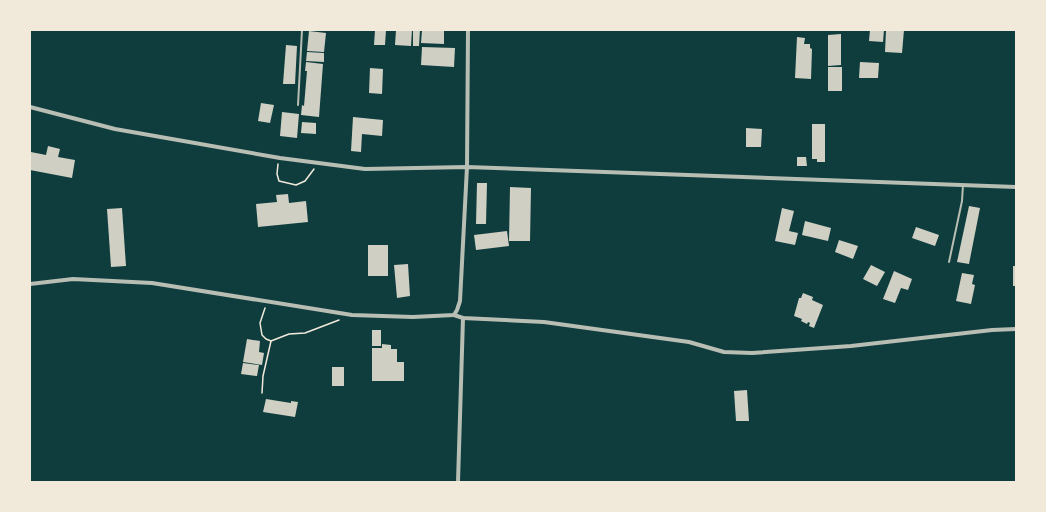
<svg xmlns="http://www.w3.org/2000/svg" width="1046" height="512" viewBox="0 0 1046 512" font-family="'Work Sans',sans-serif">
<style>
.building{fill:#cfcfc3}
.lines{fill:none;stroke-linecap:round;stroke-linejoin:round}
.path{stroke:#f1e9da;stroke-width:1.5}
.service{stroke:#b8beb3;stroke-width:2}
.minor{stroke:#b8beb3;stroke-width:4}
</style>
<rect width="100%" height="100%" fill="#0f3d3e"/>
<g class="building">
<polygon points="375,30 386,30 385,45 374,45"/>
<polygon points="396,30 412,30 411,46 395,45"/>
<polygon points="413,30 420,30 419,46 413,46"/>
<polygon points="422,30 444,30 444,44 421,43"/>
<polygon points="870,30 884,30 883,42 869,41"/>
<polygon points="886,30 904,30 902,53 885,52"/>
<polygon points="309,31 326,33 324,52 307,51"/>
<polygon points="841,34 841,65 828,66 828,35"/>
<polygon points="797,37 805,38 804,44 810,44 810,48 812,49 811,79 795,78"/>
<polygon points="286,45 297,46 295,84 283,84"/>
<polygon points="422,47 455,48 454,67 421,65"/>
<polygon points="307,52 324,53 324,62 306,61"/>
<polygon points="306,62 323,64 319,117 301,115 302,105 304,106 307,71 305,71"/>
<polygon points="860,62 879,63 878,78 859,78"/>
<rect x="828" y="67" width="14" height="24"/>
<polygon points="370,68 383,69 382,94 369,93"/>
<polygon points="261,103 274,105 270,123 258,121"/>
<polygon points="282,112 299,114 297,138 280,136"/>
<polygon points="353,117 383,120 382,136 362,134 361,152 351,151"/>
<polygon points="302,122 316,123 316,134 301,133"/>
<polygon points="812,124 825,124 825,162 817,162 817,159 812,159"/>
<polygon points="746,128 762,129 761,147 746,147"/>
<polygon points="48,146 60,149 58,157 75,160 72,178 30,170 31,152 46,155"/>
<polygon points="797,157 806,157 807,166 797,166"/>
<polygon points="477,183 487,183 486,224 476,224"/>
<polygon points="510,187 531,188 530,241 509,241"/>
<polygon points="288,194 289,203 306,201 308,222 258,227 256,204 277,202 276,195"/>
<polygon points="969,206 980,208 969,264 957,262"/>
<polygon points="122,208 126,266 111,267 107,209"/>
<polygon points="782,208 794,211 789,231 798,233 795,245 775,241"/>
<polygon points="805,221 831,228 828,241 802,235"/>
<polygon points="916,227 939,235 935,246 912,238"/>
<polygon points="507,231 509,246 476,250 474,235"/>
<polygon points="839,240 858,246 853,259 835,252"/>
<rect x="368" y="245" width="20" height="31"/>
<polygon points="408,264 410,296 397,298 394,265"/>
<polygon points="871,265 885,272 877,286 863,279"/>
<rect x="1013" y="266" width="3" height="20"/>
<polygon points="894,271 912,279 908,290 901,288 895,303 883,299"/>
<polygon points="962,273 974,275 972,284 975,285 971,304 956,301"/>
<polygon points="803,293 813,297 812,300 823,305 814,328 809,326 810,323 808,322 807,324 801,321 802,319 794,316 799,298 801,298"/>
<rect x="372" y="330" width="9" height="16"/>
<polygon points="247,339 260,341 259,352 264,353 262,365 243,362"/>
<polygon points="382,344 391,345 391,349 397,349 397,362 404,362 404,381 372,381 372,348 382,348"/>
<polygon points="243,363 259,365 257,376 241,374"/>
<rect x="332" y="367" width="12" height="19"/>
<polygon points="747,390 749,421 736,421 734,391"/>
<polygon points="266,399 291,403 291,401 298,402 295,417 263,412"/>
</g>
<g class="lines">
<g class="path">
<polyline points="278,164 277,174 279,181 296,185 305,181 314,169"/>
<polyline points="265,308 260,323 262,335 266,339 271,341 289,334 305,333 339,320"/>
<polyline points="262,393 263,376 271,341"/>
</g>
<g class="service">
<polyline points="298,105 302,30"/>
<polyline points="949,262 962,201 963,185"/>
</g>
<g class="minor">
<polyline points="30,107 115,129 280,158 365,169 467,167 1016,187"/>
<polyline points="30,284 73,279 152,283 352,315 413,317 454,315 457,310 460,301 467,167 468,30"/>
<polyline points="454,315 463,318 544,322 689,342 724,352 752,353 851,346 992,330 1016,329"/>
<polyline points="458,482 463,318"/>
</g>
</g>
<rect width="1046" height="512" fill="none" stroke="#f1e9da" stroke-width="62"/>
</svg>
